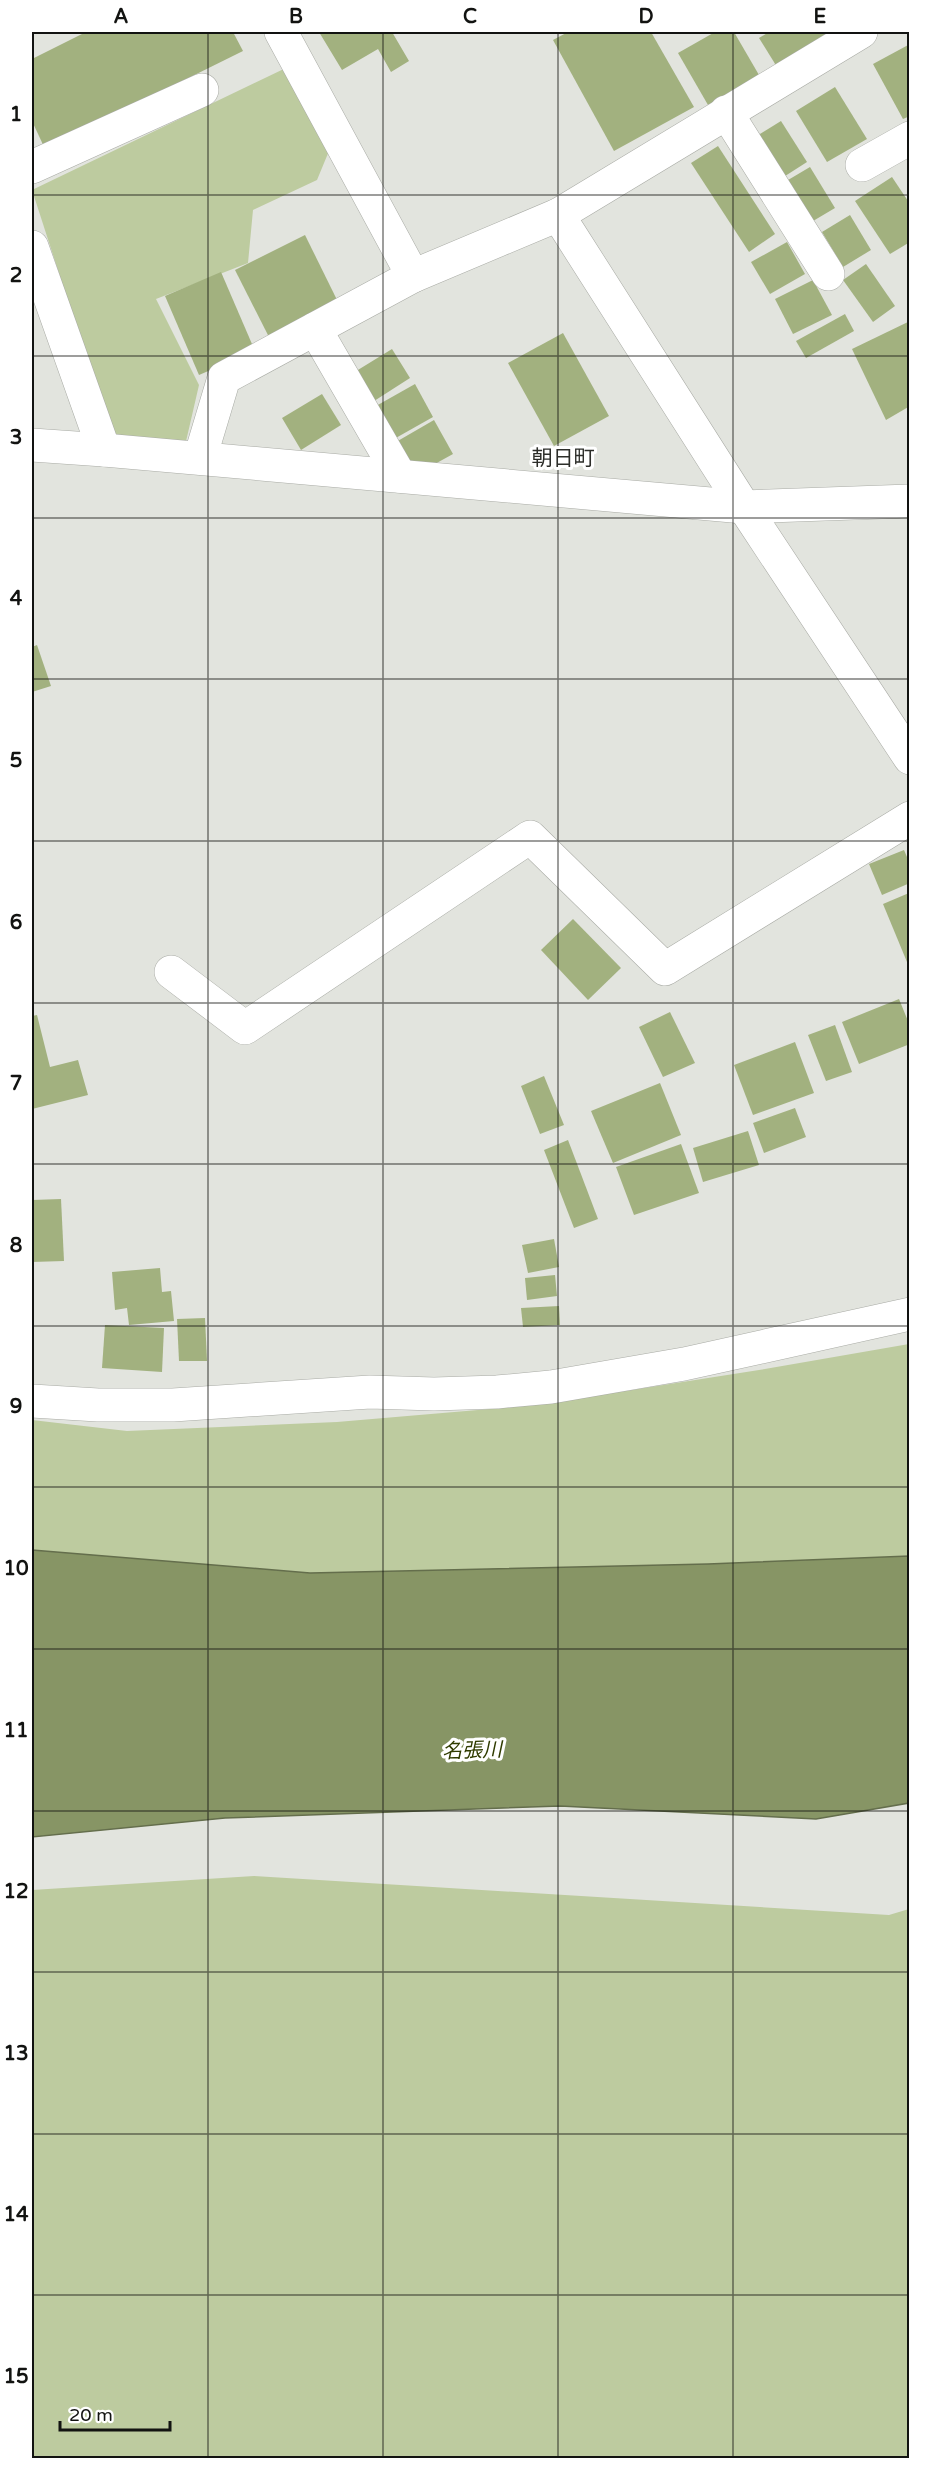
<svg xmlns="http://www.w3.org/2000/svg" width="941" height="2490" viewBox="0 0 941 2490" font-family="'Varela Round','Noto Sans JP',sans-serif">
<style>
.green{fill:#bdcb9f}
.water{fill:#879565;stroke:#646e4c;stroke-width:1.5}
.building{fill:#a2b17f}
.lines{fill:none;stroke-linecap:round;stroke-linejoin:round}
.minor-casing{stroke:#a9aba5;stroke-width:34}
.minor{stroke:#fff;stroke-width:33}
.grid{fill:none;stroke:#121311;stroke-width:1.5;stroke-opacity:0.55}
.labels{text-anchor:middle;dominant-baseline:central;stroke-width:6;stroke-linejoin:round;paint-order:stroke}
.water-label{font-size:20px;font-style:italic;fill:#303c01;stroke:#fff}
.quarter-label{font-size:21px;fill:#2d2e2a;stroke:#fff}
.neatline{fill:none;stroke:#121311;stroke-width:2}
.grid-label{font-size:20px;text-anchor:middle;font-weight:bold;fill:#121311}
</style>
<rect width="100%" height="100%" fill="#e2e4de"/>
<g class="green">
<polygon points="290,66 329,151 317,180 253,210 248,263 156,299 199,385 184,450 113,440 32,190"/>
<polygon points="909,1344 909,1556 708,1564 310,1573 32,1550 32,1420 127,1431 337,1422 536,1405 759,1370"/>
<polygon points="254,1876 889,1915 909,1909 909,2458 32,2458 32,1890"/>
</g>
<polygon class="water" points="32,1550 310,1573 708,1564 909,1556 909,1803 816,1819 560,1806 225,1818 32,1837"/>
<g class="building">
<polygon points="86,32 233,32 243,51 45,149 32,121 32,59"/>
<polygon points="319,32 392,32 409,61 391,72 378,49 342,70"/>
<polygon points="568,32 651,32 694,107 614,151 553,40"/>
<polygon points="715,32 734,32 759,75 708,105 678,53"/>
<polygon points="769,32 825,32 828,36 777,67 759,38"/>
<polygon points="910,44 910,116 903,119 873,64"/>
<polygon points="835,87 867,139 827,162 796,111"/>
<polygon points="781,121 807,162 782,178 755,137"/>
<polygon points="718,146 775,234 749,252 691,163"/>
<polygon points="810,167 835,208 808,224 783,183"/>
<polygon points="892,177 910,204 910,242 890,254 855,201"/>
<polygon points="850,215 871,250 843,267 822,232"/>
<polygon points="305,235 341,308 272,343 235,270"/>
<polygon points="787,242 805,274 770,294 751,262"/>
<polygon points="866,264 895,306 873,322 843,280"/>
<polygon points="221,272 255,351 199,375 165,296"/>
<polygon points="813,280 832,315 793,334 775,299"/>
<polygon points="845,314 854,331 806,358 796,341"/>
<polygon points="910,321 910,406 886,420 852,349"/>
<polygon points="563,333 609,416 554,446 508,363"/>
<polygon points="392,349 410,378 371,403 353,373"/>
<polygon points="415,384 433,417 394,439 376,406"/>
<polygon points="322,394 341,425 301,450 282,418"/>
<polygon points="434,420 453,454 415,475 396,442"/>
<polygon points="37,645 51,686 32,692 32,647"/>
<polygon points="904,850 910,864 910,883 882,895 869,864"/>
<polygon points="909,893 910,961 907,962 883,904"/>
<polygon points="573,919 621,968 588,1000 541,950"/>
<polygon points="899,999 910,1026 910,1044 859,1064 842,1022"/>
<polygon points="670,1012 695,1063 663,1077 639,1027"/>
<polygon points="37,1015 50,1067 78,1060 88,1095 32,1109 32,1016"/>
<polygon points="835,1025 852,1072 826,1081 808,1035"/>
<polygon points="795,1042 814,1093 753,1115 734,1065"/>
<polygon points="544,1076 564,1125 540,1134 521,1086"/>
<polygon points="660,1083 681,1135 613,1163 591,1111"/>
<polygon points="795,1108 806,1137 764,1153 753,1123"/>
<polygon points="748,1131 759,1165 703,1182 693,1148"/>
<polygon points="568,1140 598,1219 574,1228 544,1150"/>
<polygon points="681,1144 699,1193 634,1215 616,1167"/>
<polygon points="61,1199 64,1261 32,1262 32,1200"/>
<polygon points="554,1239 559,1267 528,1273 522,1245"/>
<polygon points="160,1268 162,1292 171,1291 174,1321 129,1325 127,1308 115,1310 112,1272"/>
<polygon points="555,1275 557,1296 527,1300 525,1278"/>
<polygon points="559,1306 560,1325 523,1327 521,1308"/>
<polygon points="205,1318 207,1361 179,1361 177,1319"/>
<polygon points="105,1325 164,1328 162,1372 102,1368"/>
</g>
<g class="lines">
<defs>
<g id="minor">
<polyline points="281,32 413,276"/>
<polyline points="726,112 828,274"/>
<polyline points="862,165 910,138"/>
<polyline points="32,167 202,90"/>
<polyline points="558,215 744,507 910,758"/>
<polyline points="32,247 104,450"/>
<polyline points="315,329 400,476"/>
<polyline points="32,445 104,450 744,507 910,501"/>
<polyline points="200,458 224,378 413,276 558,215 861,32"/>
<polyline points="171,972 245,1028 530,837 665,969 910,818"/>
<polyline points="32,1401 98,1405 173,1405 370,1392 434,1394 497,1392 551,1387 684,1364 910,1314"/>
</g>
</defs>
<use href="#minor" class="minor-casing"/>
<use href="#minor" class="minor"/>
</g>
<path class="grid" d="M208,32v2426M383,32v2426M558,32v2426M733,32v2426M32,195h878M32,356h878M32,518h878M32,679h878M32,841h878M32,1003h878M32,1164h878M32,1326h878M32,1487h878M32,1649h878M32,1811h878M32,1972h878M32,2134h878M32,2295h878"/>
<g class="labels">
<g class="water-label">
<text transform="translate(472 1751) rotate(-2)">名張川</text>
</g>
<g class="quarter-label">
<text x="563" y="458">朝日町</text>
</g>
</g>
<rect width="941" height="2490" fill="none" stroke="#ffffff" stroke-width="66"/>
<path d="M60 2421v9h110v-9" fill="none" stroke="#121311" stroke-width="3"/>
<text x="69" y="2421" font-size="18" fill="#121311" stroke="#ffffff" stroke-width="4.5" paint-order="stroke">20 m</text>
<rect x="33" y="33" width="875" height="2424" class="neatline"/>
<g class="grid-label">
<text x="121" y="23">A</text>
<text x="296" y="23">B</text>
<text x="470" y="23">C</text>
<text x="646" y="23">D</text>
<text x="820" y="23">E</text>
<text x="16" y="121">1</text>
<text x="16" y="282">2</text>
<text x="16" y="444">3</text>
<text x="16" y="605">4</text>
<text x="16" y="767">5</text>
<text x="16" y="929">6</text>
<text x="16" y="1090">7</text>
<text x="16" y="1252">8</text>
<text x="16" y="1413">9</text>
<text x="16" y="1575">10</text>
<text x="16" y="1737">11</text>
<text x="16" y="1898">12</text>
<text x="16" y="2060">13</text>
<text x="16" y="2221">14</text>
<text x="16" y="2383">15</text>
</g>
</svg>
